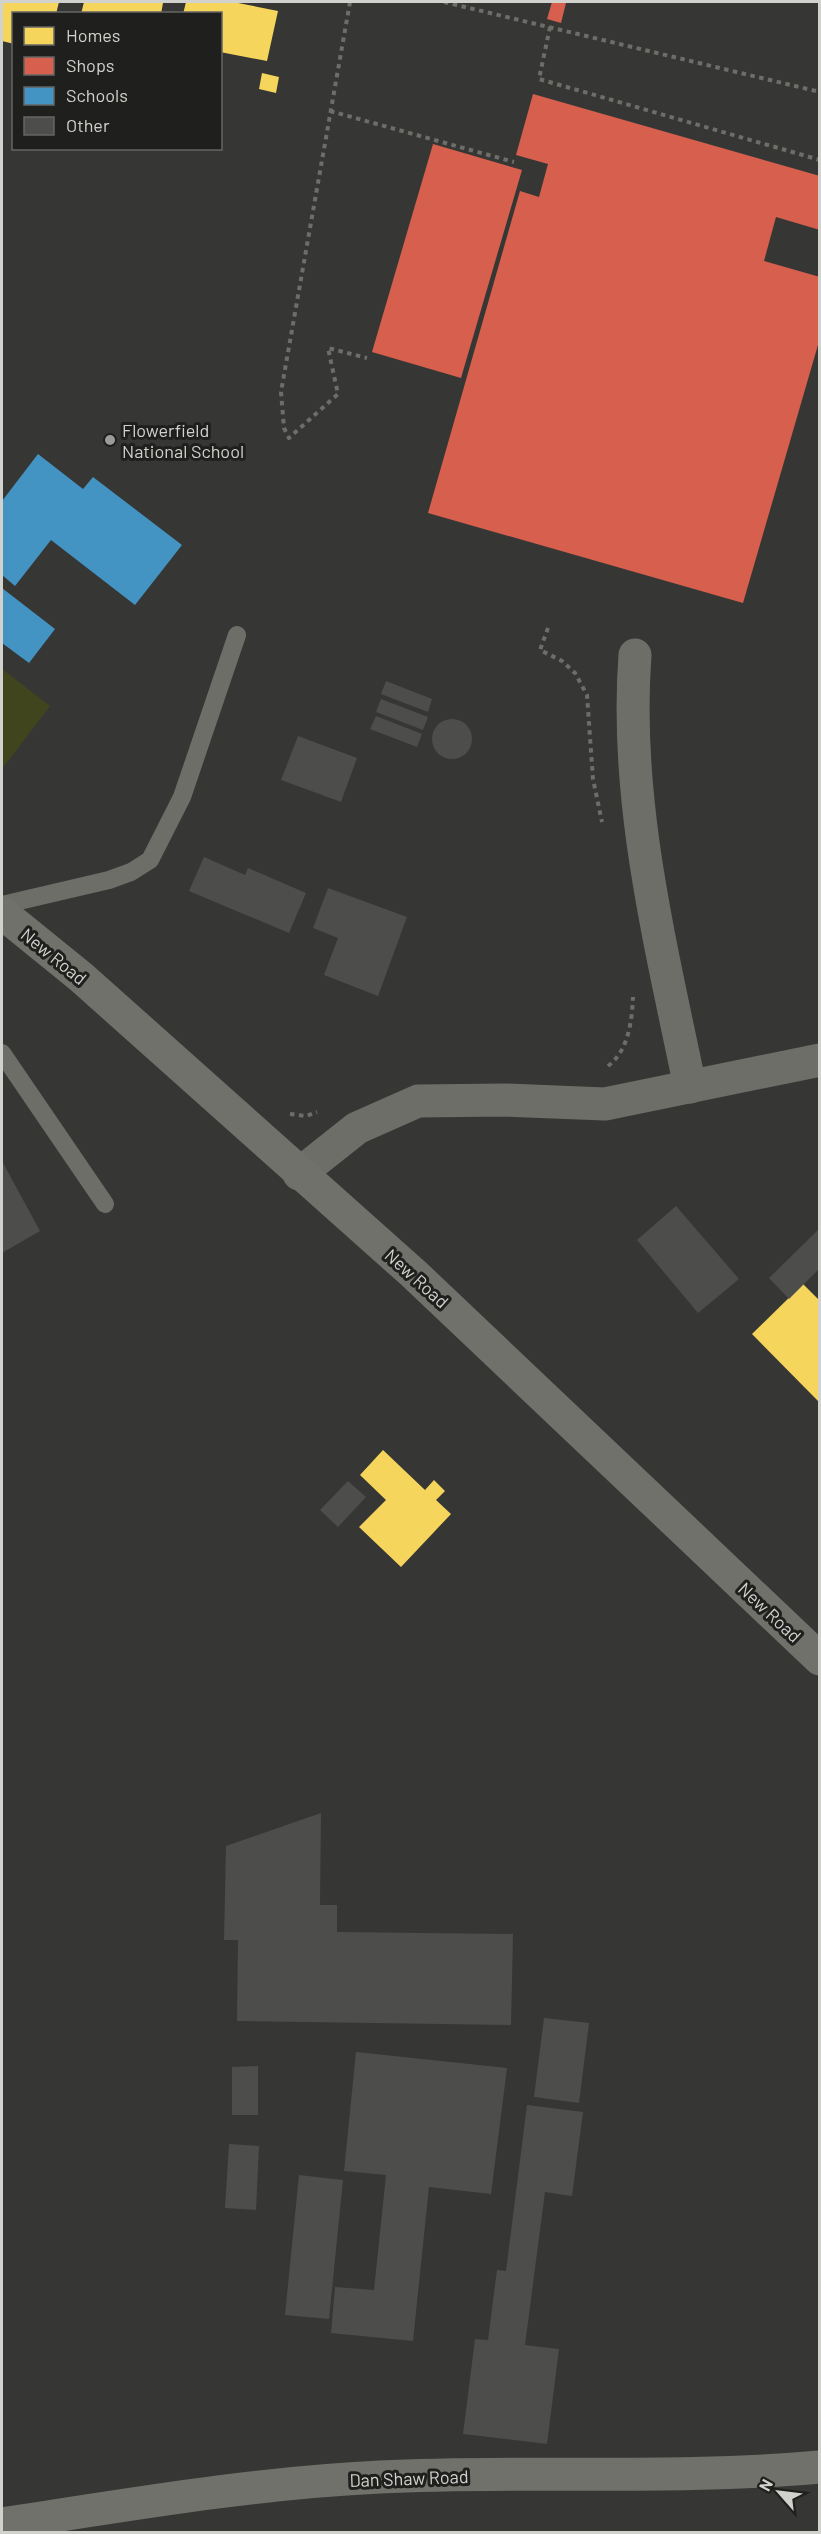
<svg xmlns="http://www.w3.org/2000/svg" width="821" height="2534" viewBox="0 0 821 2534" font-family="Barlow,sans-serif">
<style>
.grass{fill:#41451e}
.homes{fill:#f6d55c}
.shops{fill:#d6604d}
.schools{fill:#4393c3}
.building{fill:#4d4d4b}
.lines{fill:none;stroke-linecap:round;stroke-linejoin:round}
.path{stroke:#6d6e6a;stroke-width:4;stroke-dasharray:4.5 4.5;stroke-linecap:butt}
.lane{stroke:#6d6e68;stroke-width:18}
.street{stroke:#6d6e68;stroke-width:33}
.secondary{stroke:#6f716a;stroke-width:33}
.poi-dot{fill:#9b9b98;stroke:#1f1f1d;stroke-width:2}
.labels{text-anchor:middle;dominant-baseline:central;stroke-width:6;stroke-linejoin:round;paint-order:stroke}
.poi-label{font-size:18px;fill:#d1d1ce;stroke:#1f1f1d;text-anchor:start}
.street-label{font-size:18px;fill:#d1d1ce;stroke:#1f1f1d}
</style>
<rect width="100%" height="100%" fill="#363734"/>
<polygon class="grass" points="2,669 50,706 2,769"/>
<g class="homes">
<polygon points="2,2 59,2 56,14 14,14 14,44 2,41"/>
<polygon points="84,2 155,2 163,3 161,14 81,14"/>
<polygon points="186,2 233,2 278,11 267,61 220,52 220,14 183,14"/>
<polygon points="262,73 279,77 276,93 259,89"/>
<polygon points="803,1284 820,1301 820,1403 752,1334"/>
<polygon points="383,1450 425,1490 434,1480 445,1491 436,1500 451,1514 401,1567 359,1527 386,1500 360,1475"/>
</g>
<g class="shops">
<polygon points="552,2 566,3 561,23 547,19"/>
<polygon points="533,94 820,176 820,230 776,217 764,261 820,277 820,338 743,603 428,513 520,191 539,197 548,164 516,155"/>
<polygon points="433,144 522,170 461,378 372,352"/>
</g>
<g class="schools">
<polygon points="38,454 83,489 93,477 182,545 135,605 51,540 15,586 2,575 2,501"/>
<polygon points="2,588 55,629 29,663 2,643"/>
</g>
<g class="building">
<polygon points="386,681 432,699 428,712 381,694"/>
<polygon points="381,699 428,717 423,730 376,712"/>
<polygon points="376,716 422,734 417,747 370,729"/>
<circle cx="452" cy="739" r="20"/>
<polygon points="298,736 357,758 341,802 281,780"/>
<polygon points="204,857 245,875 248,868 306,893 289,933 189,891"/>
<polygon points="328,888 407,917 378,996 324,975 338,938 313,928"/>
<polygon points="2,1161 40,1231 2,1253"/>
<polygon points="676,1206 739,1279 698,1313 637,1240"/>
<polygon points="818,1230 820,1268 789,1299 769,1278"/>
<polygon points="348,1481 366,1497 338,1527 320,1510"/>
<polygon points="321,1813 320,1905 337,1905 337,1932 513,1934 511,2025 237,2021 238,1940 224,1940 226,1846"/>
<polygon points="544,2018 589,2023 579,2103 534,2097"/>
<polygon points="356,2052 507,2068 491,2194 429,2187 413,2341 331,2333 335,2287 374,2290 386,2175 344,2171"/>
<polygon points="258,2066 258,2115 232,2115 232,2067"/>
<polygon points="527,2105 583,2112 572,2196 545,2192 525,2345 559,2349 547,2444 463,2434 475,2339 488,2340 497,2270 506,2271"/>
<polygon points="229,2144 259,2146 256,2210 225,2208"/>
<polygon points="299,2175 343,2180 329,2319 285,2315"/>
</g>
<g class="lines">
<g class="path">
<polyline points="350,2 281,392 284,428 289,438 338,394 328,348 367,358"/>
<polyline points="444,2 820,92"/>
<polyline points="550,27 539,79 820,160"/>
<polyline points="330,111 514,162"/>
<polyline points="548,628 540,650 562,661 575,673 587,695 593,779 602,822"/>
<path d="M608,1066c20,-15 24,-44 25,-69"/>
<polyline points="290,1114 306,1116 317,1112"/>
</g>
<g class="lane">
<polyline points="2,905 109,880 131,872 150,860 182,797 237,635"/>
<polyline points="2,1053 105,1204"/>
</g>
<g class="street">
<path d="M635,655c-11,146 26,290 55,432"/>
<polyline points="299,1174 357,1128 418,1101 505,1100 605,1104 820,1060"/>
</g>
<g class="secondary">
<polyline points="2,913 81,977 414,1274 820,1659"/>
<path d="M2,2524c125,-19 251,-41 378,-47 146,-7 293,3 440,-10"/>
</g>
</g>
<circle class="poi-dot" cx="110" cy="440" r="6"/>
<g class="labels">
<g class="poi-label">
<text x="122" y="430">Flowerfield<tspan x="122" dy="21">National School</tspan></text>
</g>
<g class="street-label">
<text transform="translate(54 956) rotate(39)">New Road</text>
<text transform="translate(417 1278) rotate(42)">New Road</text>
<text transform="translate(770 1612) rotate(43)">New Road</text>
<text transform="translate(409 2478) rotate(-2)">Dan Shaw Road</text>
</g>
</g>
<rect width="821" height="2534" fill="none" stroke="#d1d1ce" stroke-width="6"/>
<rect x="12" y="12" width="210" height="138" fill="#1f1f1d" stroke="#666664" stroke-width="1.5"/>
<rect x="24" y="27" width="30" height="18" fill="#f6d55c" stroke="#666664" stroke-width="1.5"/>
<text x="66" y="42" font-size="18" fill="#d1d1ce">Homes</text>
<rect x="24" y="57" width="30" height="18" fill="#d6604d" stroke="#666664" stroke-width="1.5"/>
<text x="66" y="72" font-size="18" fill="#d1d1ce">Shops</text>
<rect x="24" y="87" width="30" height="18" fill="#4393c3" stroke="#666664" stroke-width="1.5"/>
<text x="66" y="102" font-size="18" fill="#d1d1ce">Schools</text>
<rect x="24" y="117" width="30" height="18" fill="#4d4d4b" stroke="#666664" stroke-width="1.5"/>
<text x="66" y="132" font-size="18" fill="#d1d1ce">Other</text>
<g transform="translate(779 2492) rotate(298)" stroke="#1f1f1d" stroke-width="4.5" paint-order="stroke">
<path d="M0-4.5L10 22L0 15L-10 22Z" fill="#d1d1ce"/>
<text y="-9" font-size="16" font-weight="bold" text-anchor="middle" fill="#d1d1ce">N</text>
</g>
</svg>
